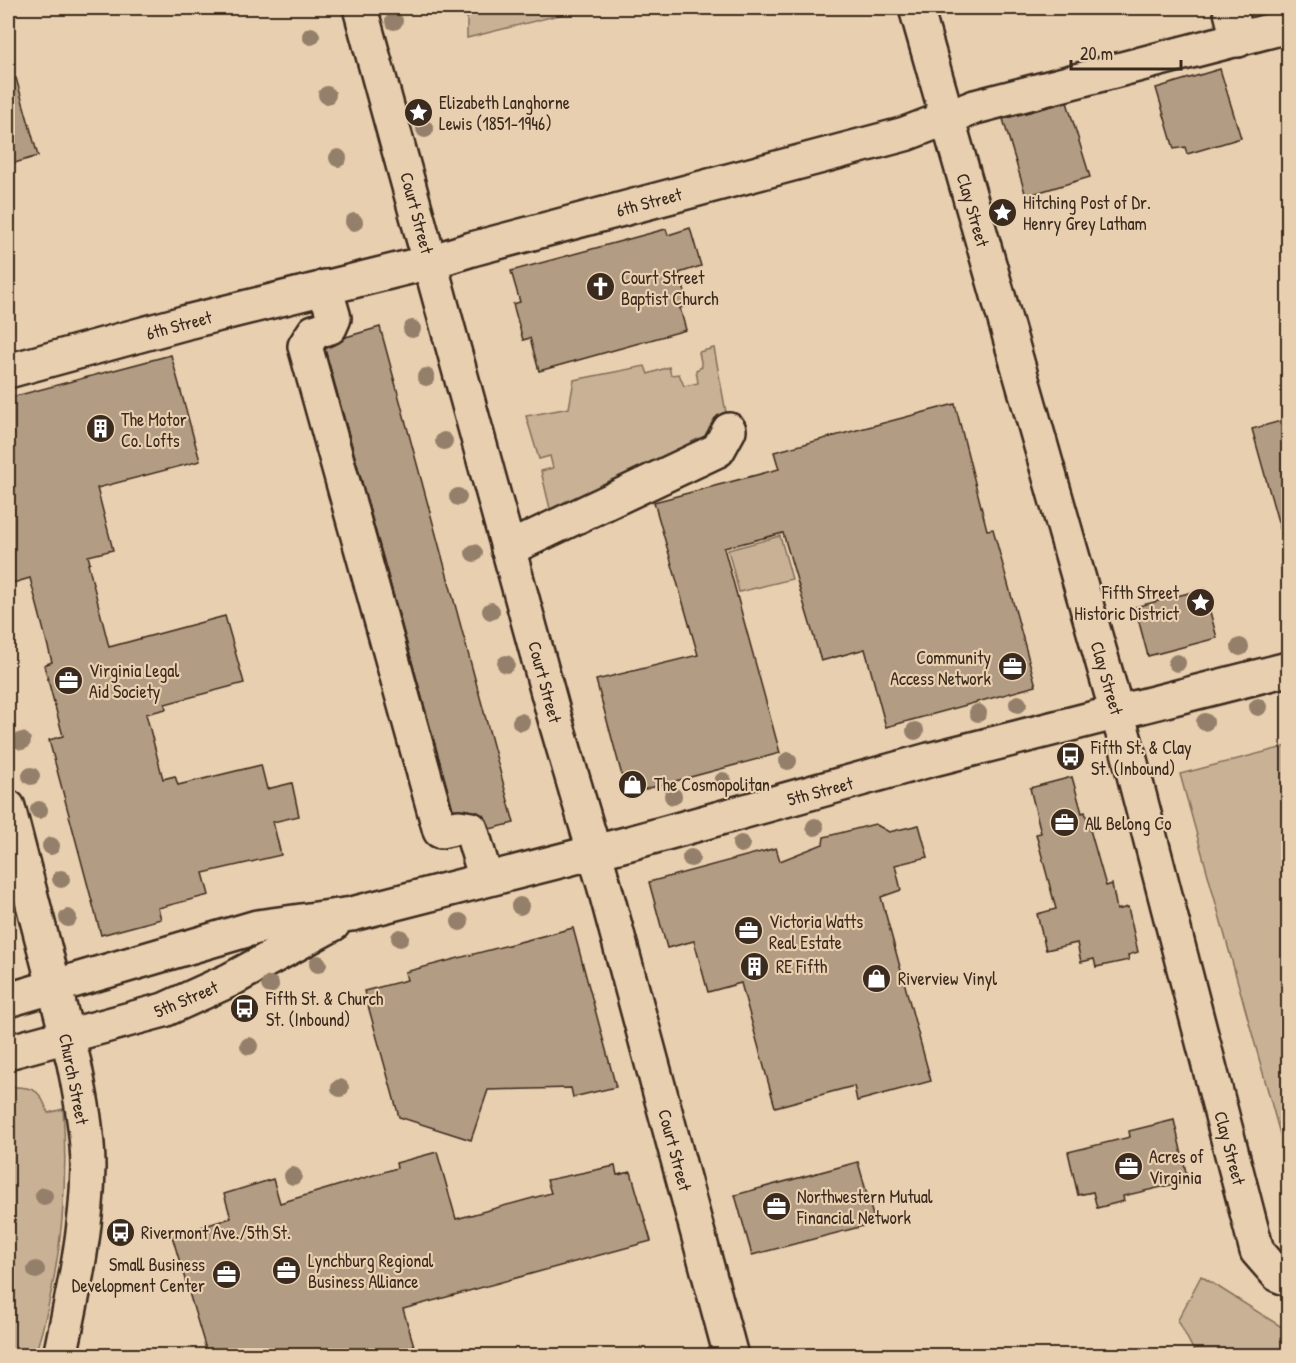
<svg xmlns="http://www.w3.org/2000/svg" width="1296" height="1363" viewBox="0 0 1296 1363" font-family="'Patrick Hand',sans-serif">
<style>
.green{fill:#c9b196;stroke:#826e5a;stroke-width:1.5}
.building{fill:#b29c83;stroke:#3b2a1e;stroke-width:1.5}
.lines{fill:none;stroke-linecap:round;stroke-linejoin:round}
.minor-casing{stroke:#3b2a1e;stroke-width:38}
.major-casing{stroke:#3b2a1e;stroke-width:38}
.minor{stroke:#e8cfb0;stroke-width:33}
.major{stroke:#e8cfb0;stroke-width:33}
.tree{fill:#947f6a}
.labels{text-anchor:middle;dominant-baseline:central;stroke-width:4.5;stroke-linejoin:round;paint-order:stroke}
.poi-label{font-size:18px;fill:#3b2a1e;stroke:#e8cfb0;text-anchor:start}
.street-label{font-size:18px;fill:#3b2a1e;stroke:#e8cfb0}
</style>
<rect width="100%" height="100%" fill="#e8cfb0"/>
<filter id="ink" filterUnits="userSpaceOnUse"><feTurbulence type="fractalNoise" baseFrequency=".0167" numOctaves="2"/><feDisplacementMap in="SourceGraphic" scale="12" xChannelSelector="R" yChannelSelector="G"/><feConvolveMatrix kernelMatrix="1 2 1 2 8 2 1 2 1" color-interpolation-filters="sRGB"/></filter>
<g filter="url(#ink)">
<g class="green">
<polygon points="467,8 579,8 579,10 467,38"/>
<polygon points="714,348 731,439 552,517 541,471 553,468 550,456 539,459 526,416 569,408 574,380 645,366 648,374 669,367 671,375 679,374 684,386 698,383 696,370 702,367 699,352"/>
<polygon points="780,536 792,579 739,592 728,550"/>
<polygon points="1288,746 1288,1163 1180,774"/>
<path d="M14,1087c22,0 27,5 34,26l15,-4c6,84 -3,166 -28,246h-27v-266z"/>
<polygon points="1201,1276 1288,1331 1288,1355 1196,1355 1178,1320"/>
</g>
<g class="building">
<polygon points="1220,69 1241,138 1187,154 1185,147 1174,149 1156,88"/>
<polygon points="16,78 38,156 8,165 8,79"/>
<polygon points="1067,102 1090,177 1026,196 1003,119"/>
<polygon points="690,228 701,266 679,273 689,305 680,308 686,330 539,371 530,338 523,340 513,304 520,302 511,271 666,229 668,235"/>
<polygon points="380,327 514,823 490,829 483,815 474,811 453,809 325,349 342,341 346,337"/>
<polygon points="171,355 200,461 97,488 113,550 88,556 90,563 88,564 109,647 225,616 244,683 165,704 166,709 146,714 163,779 175,776 178,785 261,765 267,789 292,783 299,816 273,822 281,855 203,873 209,895 158,908 161,919 101,935 49,740 63,736 44,665 52,662 30,578 13,583 8,563 8,398"/>
<polygon points="955,404 987,530 993,529 1036,686 886,727 865,649 821,661 783,533 724,548 780,753 627,794 596,680 698,655 654,502 779,469 774,452"/>
<polygon points="1288,419 1288,528 1280,529 1252,429"/>
<polygon points="1204,589 1217,638 1148,656 1135,607"/>
<polygon points="1072,777 1082,813 1085,812 1106,886 1112,884 1117,910 1128,907 1138,952 1128,955 1129,960 1096,967 1094,959 1081,962 1077,943 1046,950 1037,914 1056,909 1036,834 1041,833 1030,788"/>
<polygon points="875,824 889,832 919,825 928,857 895,865 901,890 881,897 931,1081 857,1101 854,1086 775,1107 741,983 708,992 694,941 667,948 649,882 776,848 780,861 823,844 824,837"/>
<polygon points="573,928 616,1087 573,1097 571,1088 488,1090 471,1140 399,1117 364,991 407,980 405,972"/>
<polygon points="1174,1120 1188,1181 1123,1196 1124,1201 1097,1208 1093,1192 1078,1195 1068,1152 1130,1137 1129,1131"/>
<polygon points="437,1152 456,1219 551,1193 547,1180 615,1166 617,1175 631,1172 651,1241 403,1309 417,1356 208,1356 172,1236 231,1218 224,1194 273,1179 280,1203 397,1168 396,1163"/>
<polygon points="858,1162 875,1223 752,1255 735,1195"/>
</g>
<g class="lines">
<defs>
<g id="minor">
<polyline points="360,8 557,726 604,885 731,1356"/>
<polyline points="916,8 1126,744 1257,1251 1278,1275 1288,1279"/>
<polyline points="1230,8 1238,40"/>
<polyline points="325,287 334,318 330,327 314,332 305,346 440,831 459,827 471,829 486,879"/>
<polyline points="8,371 187,322 430,262 472,249 905,134 975,107 1288,26"/>
<polyline points="508,549 718,450 729,430"/>
</g>
<g id="major">
<path d="M8,807l66,256c7,34 14,71 14,105 -1,64 -15,126 -28,188"/>
<polyline points="8,1000 257,927 352,914 630,843 929,760 1288,669"/>
<polyline points="8,1052 164,1010 230,980 333,924"/>
</g>
</defs>
<use href="#minor" class="minor-casing"/>
<use href="#major" class="major-casing"/>
<use href="#minor" class="minor"/>
<use href="#major" class="major"/>
</g>
<g class="tree">
<circle cx="394" cy="21" r="9"/>
<circle cx="311" cy="36" r="9"/>
<circle cx="327" cy="95" r="9"/>
<circle cx="425" cy="129" r="9"/>
<circle cx="338" cy="158" r="9"/>
<circle cx="354" cy="222" r="9"/>
<circle cx="412" cy="329" r="9"/>
<circle cx="426" cy="377" r="9"/>
<circle cx="444" cy="441" r="9"/>
<circle cx="458" cy="497" r="9"/>
<circle cx="474" cy="553" r="9"/>
<circle cx="491" cy="611" r="9"/>
<circle cx="1240" cy="647" r="9"/>
<circle cx="1177" cy="663" r="9"/>
<circle cx="506" cy="664" r="9"/>
<circle cx="1018" cy="704" r="9"/>
<circle cx="1258" cy="707" r="9"/>
<circle cx="978" cy="713" r="9"/>
<circle cx="521" cy="722" r="9"/>
<circle cx="1205" cy="722" r="9"/>
<circle cx="915" cy="731" r="9"/>
<circle cx="22" cy="741" r="9"/>
<circle cx="788" cy="761" r="9"/>
<circle cx="31" cy="776" r="9"/>
<circle cx="723" cy="781" r="9"/>
<circle cx="673" cy="796" r="9"/>
<circle cx="39" cy="810" r="9"/>
<circle cx="815" cy="827" r="9"/>
<circle cx="741" cy="844" r="9"/>
<circle cx="51" cy="846" r="9"/>
<circle cx="691" cy="858" r="9"/>
<circle cx="61" cy="879" r="9"/>
<circle cx="520" cy="906" r="9"/>
<circle cx="68" cy="918" r="9"/>
<circle cx="460" cy="922" r="9"/>
<circle cx="400" cy="938" r="9"/>
<circle cx="318" cy="964" r="9"/>
<circle cx="270" cy="985" r="9"/>
<circle cx="249" cy="1046" r="9"/>
<circle cx="340" cy="1088" r="9"/>
<circle cx="293" cy="1176" r="9"/>
<circle cx="44" cy="1196" r="9"/>
<circle cx="36" cy="1270" r="9"/>
</g>
</g>
<defs>
<symbol id="sight-disc" viewBox="-11 -11 22 22"><circle r="9.5" fill="#3b2a1e" stroke="#e8cfb0"/><path d="M0-6L1.8-2.2L6-1.7L2.9 1.2L3.7 5.4L0 3.3L-3.7 5.4L-2.9 1.2L-6-1.7L-1.8-2.2Z" fill="#fff"/></symbol>
<symbol id="church-disc" viewBox="-11 -11 22 22"><circle r="9.5" fill="#3b2a1e" stroke="#e8cfb0"/><path d="M-1.2-6h2.4v3.5h3.3v2.4h-3.3V6h-2.4V-.1h-3.3v-2.4h3.3Z" fill="#fff"/></symbol>
<symbol id="building-disc" viewBox="-11 -11 22 22"><circle r="9.5" fill="#3b2a1e" stroke="#e8cfb0"/><path d="M-4-6H4V6H1V3H-1V6H-4ZM-2.5-4.3h1.7v1.8h-1.7ZM.8-4.3h1.7v1.8H.8ZM-2.5-1h1.7V.8h-1.7ZM.8-1h1.7V.8H.8Z" fill="#fff"/></symbol>
<symbol id="office-disc" viewBox="-11 -11 22 22"><circle r="9.5" fill="#3b2a1e" stroke="#e8cfb0"/><path d="M-6-3h4V-5.5h4V-3h4V5H-6ZM-1-4.5V-3h2v-1.5ZM-6 0V1H6V0Z" fill="#fff"/></symbol>
<symbol id="bus-disc" viewBox="-11 -11 22 22"><circle r="9.5" fill="#3b2a1e" stroke="#e8cfb0"/><path d="M-5-6H5V4H4V6H2V4H-2V6H-4V4H-5ZM-3.5-4V0h7V-4ZM-3.5 1.2v1.5H-2V1.2ZM2 1.2v1.5H3.5V1.2Z" fill="#fff"/></symbol>
<symbol id="shop-disc" viewBox="-11 -11 22 22"><circle r="9.5" fill="#3b2a1e" stroke="#e8cfb0"/><path d="M-5-2.5h2.3a2.7 3.5 0 0 1 5.4 0H5L5.5 6h-11ZM-1.5-2.5h3a1.5 2.3 0 0 0-3 0Z" fill="#fff"/></symbol>
</defs>
<g fill-rule="evenodd">
<use href="#sight-disc" x="402" y="96" width="33" height="33"/>
<use href="#sight-disc" x="986" y="196" width="33" height="33"/>
<use href="#church-disc" x="584" y="270" width="33" height="33"/>
<use href="#building-disc" x="84" y="412" width="33" height="33"/>
<use href="#sight-disc" x="1184" y="586" width="33" height="33"/>
<use href="#office-disc" x="996" y="650" width="33" height="33"/>
<use href="#office-disc" x="52" y="664" width="33" height="33"/>
<use href="#bus-disc" x="1054" y="740" width="33" height="33"/>
<use href="#shop-disc" x="616" y="768" width="33" height="33"/>
<use href="#office-disc" x="1048" y="806" width="33" height="33"/>
<use href="#office-disc" x="732" y="914" width="33" height="33"/>
<use href="#building-disc" x="738" y="950" width="33" height="33"/>
<use href="#shop-disc" x="860" y="962" width="33" height="33"/>
<use href="#bus-disc" x="228" y="992" width="33" height="33"/>
<use href="#office-disc" x="1112" y="1150" width="33" height="33"/>
<use href="#office-disc" x="760" y="1190" width="33" height="33"/>
<use href="#bus-disc" x="104" y="1216" width="33" height="33"/>
<use href="#office-disc" x="270" y="1254" width="33" height="33"/>
<use href="#office-disc" x="210" y="1258" width="33" height="33"/>
</g>
<g class="labels">
<g class="poi-label">
<text x="439" y="102">Elizabeth Langhorne<tspan x="439" dy="21">Lewis (1851-1946)</tspan></text>
<text x="1023" y="202">Hitching Post of Dr.<tspan x="1023" dy="21">Henry Grey Latham</tspan></text>
<text x="621" y="277">Court Street<tspan x="621" dy="21">Baptist Church</tspan></text>
<text x="121" y="419">The Motor<tspan x="121" dy="21">Co. Lofts</tspan></text>
<text x="1179" y="592" text-anchor="end">Fifth Street<tspan x="1179" dy="21">Historic District</tspan></text>
<text x="991" y="657" text-anchor="end">Community<tspan x="991" dy="21">Access Network</tspan></text>
<text x="89" y="670">Virginia Legal<tspan x="89" dy="21">Aid Society</tspan></text>
<text x="1091" y="747">Fifth St. &amp; Clay<tspan x="1091" dy="21">St. (Inbound)</tspan></text>
<text x="654" y="784">The Cosmopolitan</text>
<text x="1085" y="823">All Belong Co</text>
<text x="769" y="921">Victoria Watts<tspan x="769" dy="21">Real Estate</tspan></text>
<text x="776" y="966">RE Fifth</text>
<text x="898" y="978">Riverview Vinyl</text>
<text x="266" y="998">Fifth St. &amp; Church<tspan x="266" dy="21">St. (Inbound)</tspan></text>
<text x="1149" y="1156">Acres of<tspan x="1149" dy="21">Virginia</tspan></text>
<text x="797" y="1196">Northwestern Mutual<tspan x="797" dy="21">Financial Network</tspan></text>
<text x="141" y="1232">Rivermont Ave./5th St.</text>
<text x="308" y="1260">Lynchburg Regional<tspan x="308" dy="21">Business Alliance</tspan></text>
<text x="205" y="1264" text-anchor="end">Small Business<tspan x="205" dy="21">Development Center</tspan></text>
</g>
<g class="street-label">
<text transform="translate(649 202) rotate(-15)">6th Street</text>
<text transform="translate(973 210) rotate(74)">Clay Street</text>
<text transform="translate(417 213) rotate(75)">Court Street</text>
<text transform="translate(179 325) rotate(-15)">6th Street</text>
<text transform="translate(1107 678) rotate(74)">Clay Street</text>
<text transform="translate(545 682) rotate(75)">Court Street</text>
<text transform="translate(820 791) rotate(-15)">5th Street</text>
<text transform="translate(186 999) rotate(-23)">5th Street</text>
<text transform="translate(74 1079) rotate(79)">Church Street</text>
<text transform="translate(1230 1148) rotate(75)">Clay Street</text>
<text transform="translate(675 1150) rotate(75)">Court Street</text>
</g>
</g>
<rect width="1296" height="1363" fill="none" stroke="#e8cfb0" stroke-width="30"/>
<rect x="15" y="15" width="1266" height="1333" fill="none" stroke="#3b2a1e" stroke-width="2" filter="url(#ink)"/>
<path d="M1071 60v9h110v-9" fill="none" stroke="#3b2a1e" stroke-width="3"/>
<text x="1080" y="60" font-size="18" fill="#3b2a1e" stroke="#e8cfb0" stroke-width="4.5" paint-order="stroke">20 m</text>
</svg>
